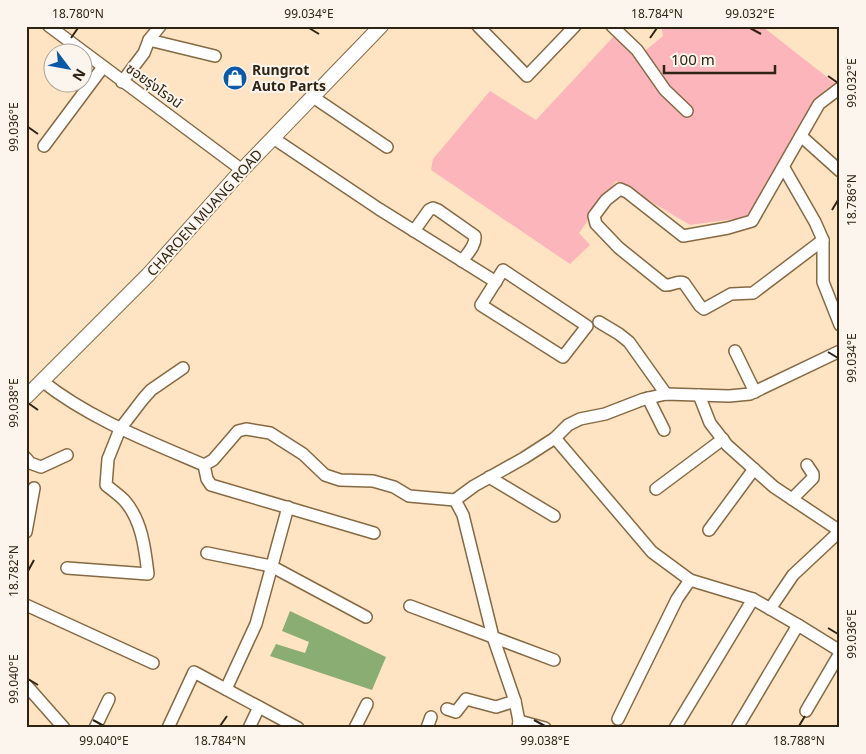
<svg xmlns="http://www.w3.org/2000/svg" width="866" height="754" viewBox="0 0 866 754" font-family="Georgia,'Noto Sans Thai',serif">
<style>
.green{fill:#fcb6bb}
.water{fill:#8aad74}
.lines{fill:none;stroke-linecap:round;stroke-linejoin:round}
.minor-casing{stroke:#856943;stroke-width:14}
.major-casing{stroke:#856943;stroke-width:16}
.minor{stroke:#fff;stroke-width:11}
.major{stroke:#fff;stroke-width:14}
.ticks{fill:none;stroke:#2f2313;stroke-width:2}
.labels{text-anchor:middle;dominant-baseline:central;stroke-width:4;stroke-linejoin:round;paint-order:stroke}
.poi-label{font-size:14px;font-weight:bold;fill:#2f2313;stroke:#fbf5ed;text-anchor:start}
.street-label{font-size:14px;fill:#2f2313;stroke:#fbf5ed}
.neatline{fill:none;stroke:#2f2313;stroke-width:2}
.ticks-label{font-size:12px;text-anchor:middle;fill:#2f2313}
</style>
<rect width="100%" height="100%" fill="#fee4c3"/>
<polygon class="green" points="661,26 762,26 837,85 749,217 690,225 616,181 579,233 590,245 570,264 431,170 433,159 490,91 536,120 615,35 640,55 663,36"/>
<polygon class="water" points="290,611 386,657 372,690 270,656 276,644 305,653 309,642 282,631"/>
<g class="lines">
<defs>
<g id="minor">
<polyline points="49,26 242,170"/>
<polyline points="478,26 527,76 575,26"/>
<polyline points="612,26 637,50 665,90 687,111"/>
<polyline points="149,40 215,56"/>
<polyline points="122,82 144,53 149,40 160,26"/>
<polyline points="313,97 387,147"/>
<polyline points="801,136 840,171"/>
<polyline points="273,138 379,209 496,282"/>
<polyline points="44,146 103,67"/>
<polyline points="784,168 815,222 823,240 823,282 840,325"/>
<path d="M414,231l15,-21 4,-2 5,2 37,26c1,10 -8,18 -13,25"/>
<path d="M823,240l-70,53 -22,1 -27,15 -4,-3 -16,-23c-7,-3 -12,3 -19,2l-46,-37 -23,-24 -2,-8 12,-16 14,-11 7,3 56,44 45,-8 24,-7 67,-117 21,-16"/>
<polygon points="503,270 587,326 563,357 481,305"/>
<polyline points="599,322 619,334 629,342 666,394"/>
<polyline points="735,351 755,392"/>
<path d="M42,381c48,38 106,60 162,84"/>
<polyline points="699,395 710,423 727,445 774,487 840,531"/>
<polyline points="648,398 664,430"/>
<polyline points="555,438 652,552 690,580 753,599 798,625 840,651"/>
<polyline points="26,458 30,463 41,467 67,455"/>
<polyline points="204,465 213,460 238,431 246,429 270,433 303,454 325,475 340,480 373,481 394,487 409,496 455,500 474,486 524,458 555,438 568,425 580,419 605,414 644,399 666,394 729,396 750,394 840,351"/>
<polyline points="204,465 207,479 211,485 374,533"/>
<polyline points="489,477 554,516"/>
<polyline points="656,489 723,439"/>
<polyline points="792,499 813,478 813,474 807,465"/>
<polyline points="455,500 463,515 493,637 515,701 519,721 518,728"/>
<polyline points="709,530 754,469"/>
<polyline points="26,532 34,488"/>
<polyline points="207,553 271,566 366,617"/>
<path d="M67,568l81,6c-3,-25 -6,-54 -24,-74 -5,-5 -12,-10 -18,-15l2,-26 12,-30 23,-30 8,-9 32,-22"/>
<polyline points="26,605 153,663"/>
<polyline points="410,606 554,660"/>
<polyline points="770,609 793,575 840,531"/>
<polyline points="26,685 64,728"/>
<polyline points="226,689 256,624 288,507"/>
<polyline points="447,709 456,712 466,699 496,707 515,701"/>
<polyline points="806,711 840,653"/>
<polyline points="618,719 677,599 690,580"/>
<polyline points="519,721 545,728"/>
<polyline points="738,726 798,625"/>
<polyline points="95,728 109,699"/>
<polyline points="168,728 194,672 298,728"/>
<polyline points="249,728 259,707"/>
<polyline points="355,728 367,704"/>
<polyline points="427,728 431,717"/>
<polyline points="675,728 753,599"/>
</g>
<polyline id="major" points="26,397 148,275 242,170 381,26"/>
</defs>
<use href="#minor" class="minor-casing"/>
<use href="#major" class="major-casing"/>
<use href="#minor" class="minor"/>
<use href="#major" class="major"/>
</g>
<path class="ticks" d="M309,28l10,6M750,28l11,6M71,38l7,-10M650,38l7,-10M828,76l10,7M28,127l10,7M832,210l6,-10M828,352l10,6M28,403l10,7M28,571l6,-11M828,628l10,6M28,679l10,6M93,720l11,6M534,720l11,6M220,726l7,-10M799,726l6,-10"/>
<defs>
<symbol id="shop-disc" viewBox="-11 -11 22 22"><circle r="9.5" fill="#0859a8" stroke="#fbf5ed"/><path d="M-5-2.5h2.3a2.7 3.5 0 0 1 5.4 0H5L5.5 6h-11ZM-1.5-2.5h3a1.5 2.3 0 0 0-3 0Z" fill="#fff"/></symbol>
</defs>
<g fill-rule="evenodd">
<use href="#shop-disc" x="221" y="64" width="28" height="28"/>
</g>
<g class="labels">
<g class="poi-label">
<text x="252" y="70">Rungrot<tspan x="252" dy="16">Auto Parts</tspan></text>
</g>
<g class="street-label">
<text transform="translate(154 86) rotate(36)">ซอยรุ่งโรจน์</text>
<text transform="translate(205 213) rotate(-48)">CHAROEN MUANG ROAD</text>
</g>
</g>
<rect width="866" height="754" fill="none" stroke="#fbf5ed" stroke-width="55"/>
<g transform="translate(68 68) rotate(122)"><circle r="24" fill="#fbf5ed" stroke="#a9a196"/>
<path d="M0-4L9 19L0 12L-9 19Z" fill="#0859a8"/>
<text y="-8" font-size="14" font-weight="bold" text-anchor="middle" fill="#2f2313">N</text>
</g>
<path d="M664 65v8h111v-8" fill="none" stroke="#2f2313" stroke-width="2.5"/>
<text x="671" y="65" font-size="15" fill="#2f2313" stroke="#fbf5ed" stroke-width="4" paint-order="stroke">100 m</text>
<rect x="28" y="28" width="810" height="698" class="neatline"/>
<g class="ticks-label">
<text x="78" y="18">18.780°N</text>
<text x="309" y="18">99.034°E</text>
<text x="657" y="18">18.784°N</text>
<text x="750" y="18">99.032°E</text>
<text transform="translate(852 83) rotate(-90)" y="4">99.032°E</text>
<text transform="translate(14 127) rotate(-90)" y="4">99.036°E</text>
<text transform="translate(852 200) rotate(-90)" y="4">18.786°N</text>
<text transform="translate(852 358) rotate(-90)" y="4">99.034°E</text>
<text transform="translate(14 403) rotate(-90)" y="4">99.038°E</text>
<text transform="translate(14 571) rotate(-90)" y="4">18.782°N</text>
<text transform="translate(852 634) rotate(-90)" y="4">99.036°E</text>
<text transform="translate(14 679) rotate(-90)" y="4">99.040°E</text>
<text x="104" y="745">99.040°E</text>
<text x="220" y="745">18.784°N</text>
<text x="545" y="745">99.038°E</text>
<text x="799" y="745">18.788°N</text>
</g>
</svg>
